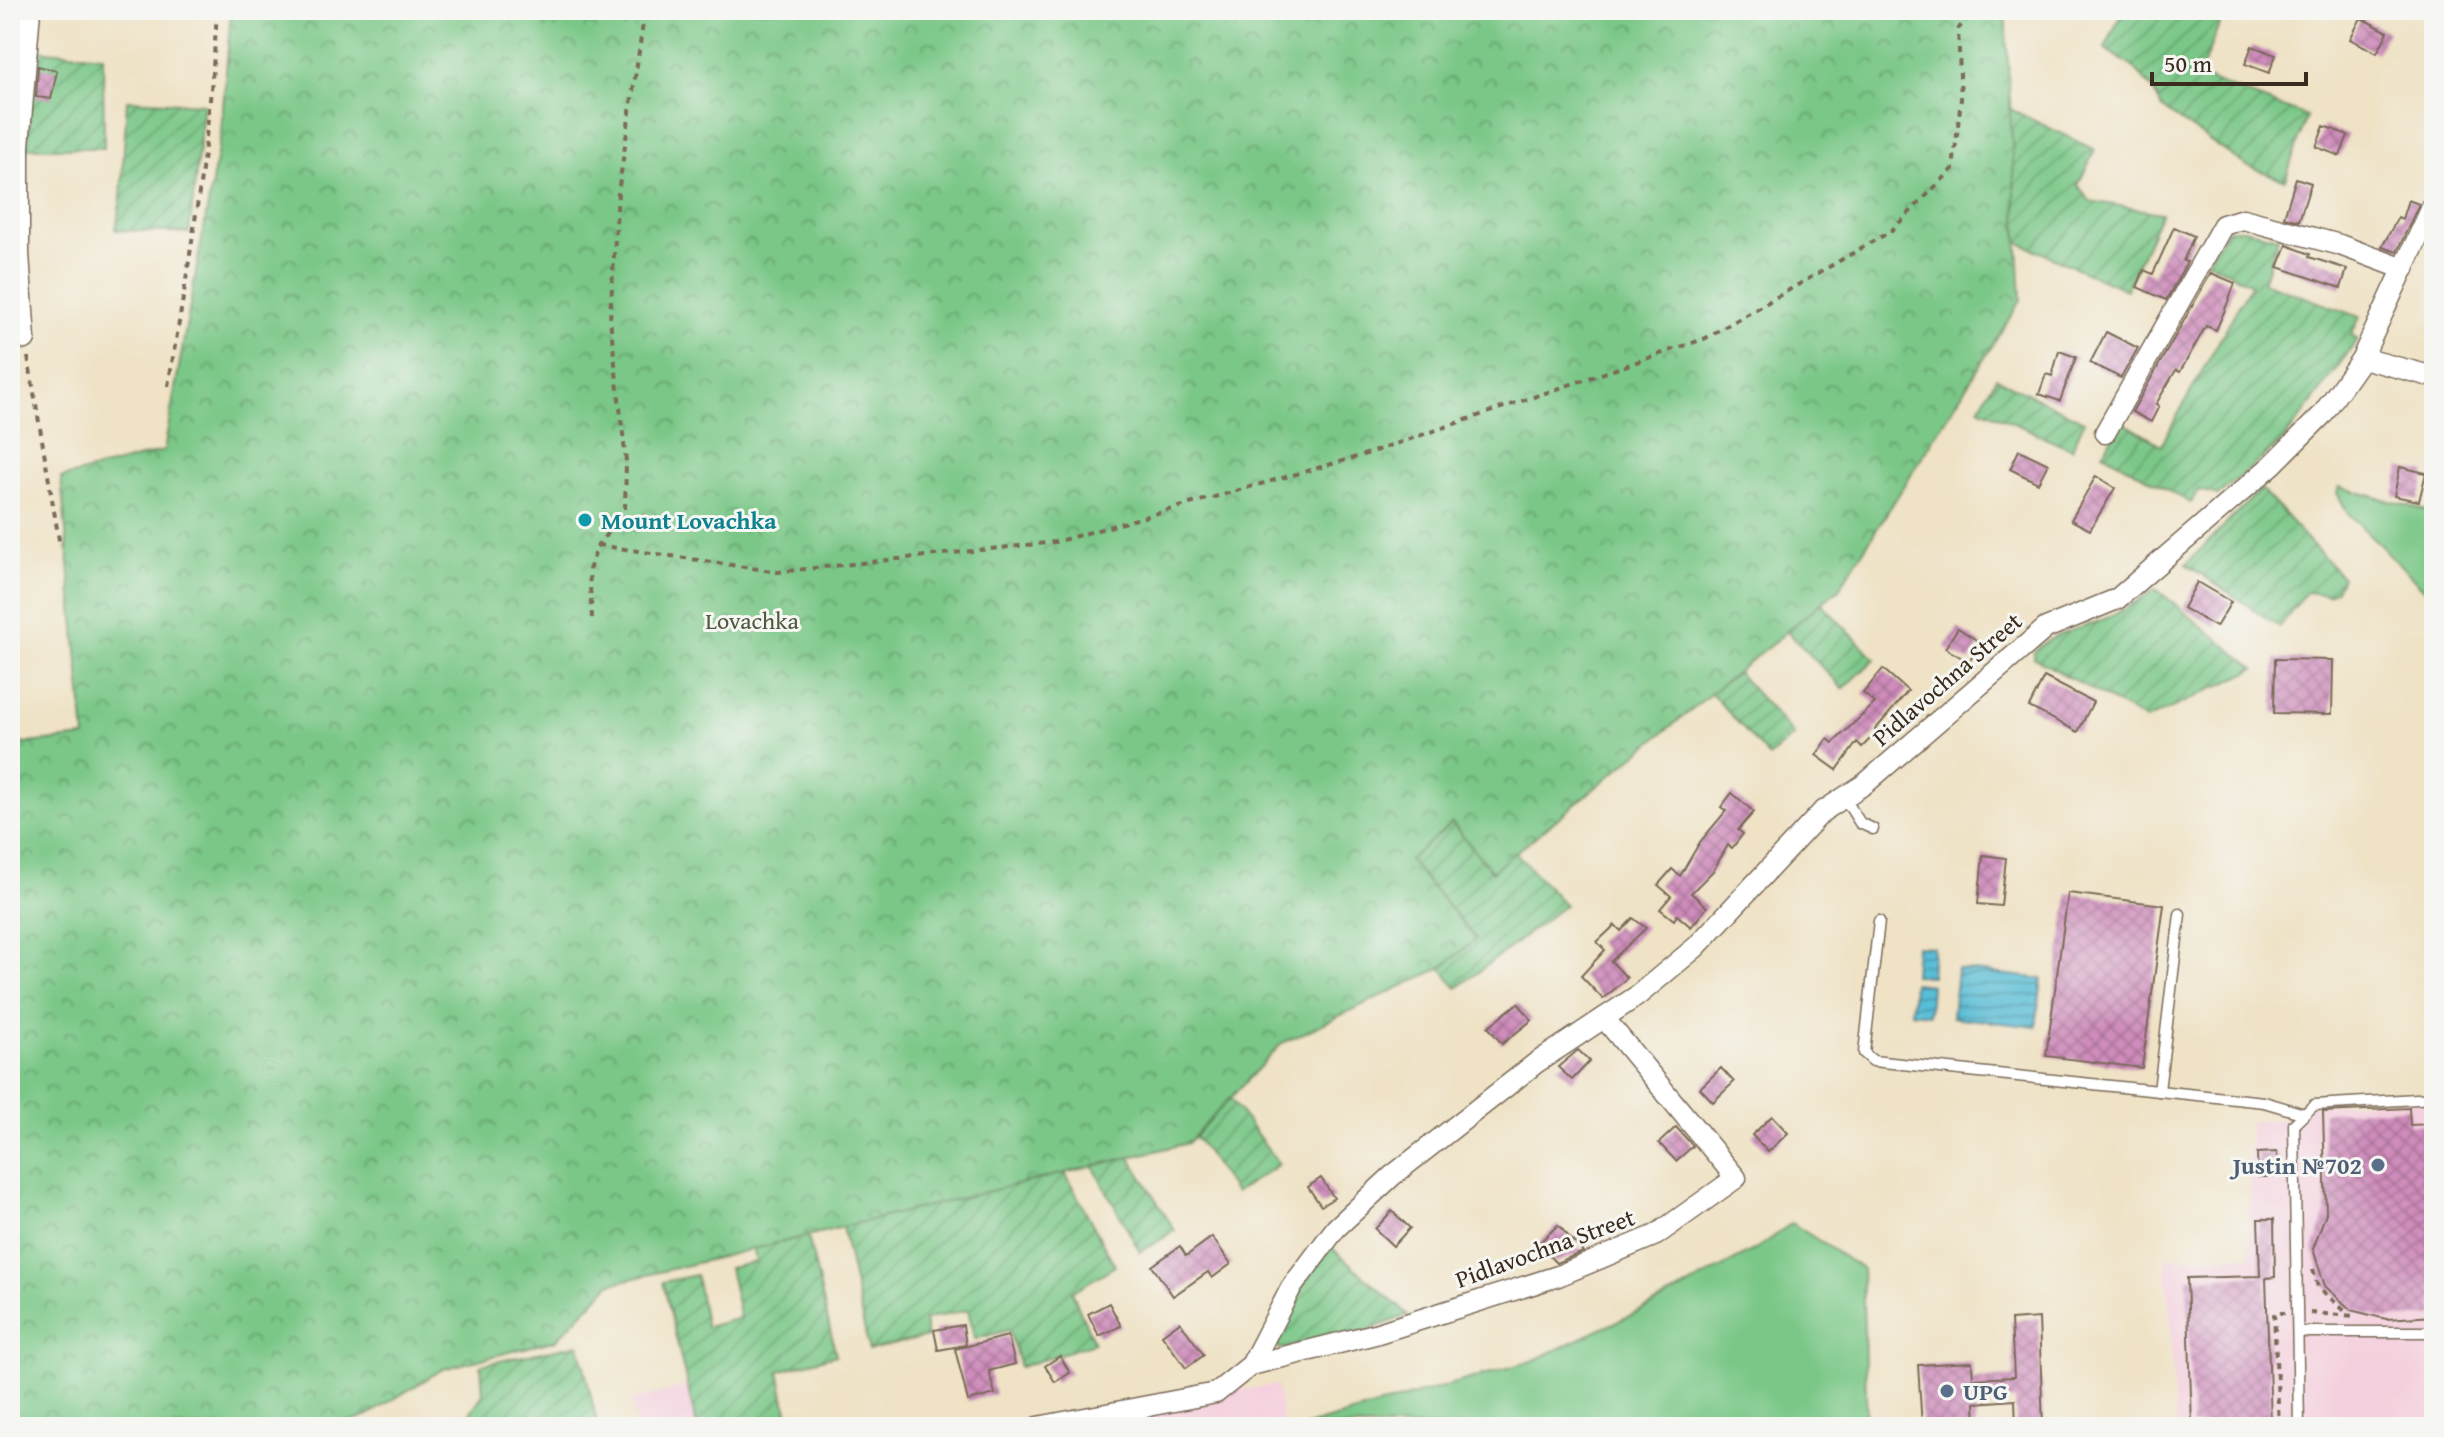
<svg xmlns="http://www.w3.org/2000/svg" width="2444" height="1437" viewBox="0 0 2444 1437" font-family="'Gentium Book Plus',serif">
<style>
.built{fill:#f4cfdd}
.grass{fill:#7ac787;stroke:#5a7852;stroke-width:2}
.park{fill:url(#park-crowns);stroke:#5a7852;stroke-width:2}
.garden{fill:url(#garden-furrows);stroke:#5a7852;stroke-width:2}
.water{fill:url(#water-rules);stroke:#4a747a;stroke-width:2}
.building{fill:url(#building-cross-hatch)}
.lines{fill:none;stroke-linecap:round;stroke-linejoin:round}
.lane-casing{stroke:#7a6a58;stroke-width:13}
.street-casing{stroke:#7a6a58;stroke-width:23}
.path{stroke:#7a6a58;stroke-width:4;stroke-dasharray:6 6;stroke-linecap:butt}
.lane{stroke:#fff;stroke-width:10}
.street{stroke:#fff;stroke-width:20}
.culture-dot{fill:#0f9aa8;stroke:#f6f6f2;stroke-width:3}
.service-dot{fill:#5c6f8a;stroke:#f6f6f2;stroke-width:3}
.labels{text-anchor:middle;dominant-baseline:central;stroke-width:6;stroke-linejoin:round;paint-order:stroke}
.culture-label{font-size:24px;font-weight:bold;fill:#0d838f;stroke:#f6f6f2;text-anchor:start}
.park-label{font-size:24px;fill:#4e593e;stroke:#f6f6f2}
.street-label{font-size:24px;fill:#3b2a1e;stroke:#f6f6f2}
.service-label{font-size:24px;font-weight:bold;fill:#4e5e75;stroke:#f6f6f2;text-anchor:end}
</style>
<defs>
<pattern id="park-crowns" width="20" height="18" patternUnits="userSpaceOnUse" patternTransform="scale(2)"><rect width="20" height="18" fill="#7ac787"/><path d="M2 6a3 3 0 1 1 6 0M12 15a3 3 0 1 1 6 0" fill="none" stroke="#65a26e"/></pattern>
<pattern id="garden-furrows" width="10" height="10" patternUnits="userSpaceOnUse" patternTransform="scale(2)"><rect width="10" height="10" fill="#7ac787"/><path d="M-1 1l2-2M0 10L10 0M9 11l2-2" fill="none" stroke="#65a26e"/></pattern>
<pattern id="water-rules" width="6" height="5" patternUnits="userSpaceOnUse" patternTransform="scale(2)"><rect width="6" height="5" fill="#58bdd6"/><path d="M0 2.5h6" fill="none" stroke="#4a9aad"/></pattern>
<pattern id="building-cross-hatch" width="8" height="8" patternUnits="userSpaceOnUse" patternTransform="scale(2)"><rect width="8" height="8" fill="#cf8cbc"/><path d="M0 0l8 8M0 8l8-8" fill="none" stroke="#a97398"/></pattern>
</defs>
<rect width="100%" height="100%" fill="#f6f6f2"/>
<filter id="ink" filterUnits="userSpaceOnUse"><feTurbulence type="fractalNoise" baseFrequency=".0125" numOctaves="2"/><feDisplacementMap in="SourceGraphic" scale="16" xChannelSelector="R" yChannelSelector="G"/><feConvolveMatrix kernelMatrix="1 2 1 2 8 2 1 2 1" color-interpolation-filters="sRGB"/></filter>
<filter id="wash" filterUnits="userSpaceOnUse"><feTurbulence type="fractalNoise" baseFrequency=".006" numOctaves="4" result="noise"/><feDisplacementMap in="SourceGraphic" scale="32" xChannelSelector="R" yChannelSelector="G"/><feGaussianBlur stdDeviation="1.8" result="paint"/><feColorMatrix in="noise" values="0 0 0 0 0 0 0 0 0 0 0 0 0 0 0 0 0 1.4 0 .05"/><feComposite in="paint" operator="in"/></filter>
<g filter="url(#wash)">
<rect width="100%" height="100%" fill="#efe2c5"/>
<g class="built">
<polygon points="2434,1098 2434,1427 2319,1427 2318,1422 2283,1424 2283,1427 2176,1427 2166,1258 2249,1256 2250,1121 2297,1119 2314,1105"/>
<polygon points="1277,1385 1283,1427 1050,1427 1216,1393"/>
<polygon points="686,1386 697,1427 638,1427 631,1401"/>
</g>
<g class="grass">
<polygon points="2340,487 2434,513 2434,599 2348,513 2337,493"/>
<polygon points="1792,1223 1862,1269 1867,1427 1304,1427 1532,1361 1657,1303 1757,1248"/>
</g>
<polygon class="park" points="231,10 2005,10 2021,300 1839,589 1492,872 1452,824 1409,860 1476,939 1441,968 1282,1043 1188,1143 610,1284 556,1340 443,1369 363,1418 333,1427 10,1427 10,745 85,737 61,478 164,451 221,132"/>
<g class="garden">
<polygon points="2123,10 2225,10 2199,76 2307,116 2285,180 2247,166 2163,109 2151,87 2133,67 2105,49"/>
<polygon points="10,17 23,20 14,130 10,130"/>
<polygon points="35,50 103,56 104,148 27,148"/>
<polygon points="127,100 204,104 189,233 116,230 121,198"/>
<polygon points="2010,109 2095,150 2078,185 2090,201 2161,213 2126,290 2018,242"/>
<polygon points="2228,229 2244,229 2278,237 2263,282 2360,317 2351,335 2358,339 2284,440 2218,495 2198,490 2191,503 2103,453 2121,421 2161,445 2251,284 2207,261"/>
<polygon points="1996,378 2084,421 2072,449 1979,408"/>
<polygon points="2261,489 2342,577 2336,590 2328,595 2306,592 2280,627 2186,564"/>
<path d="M2156,589l99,80 -109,51 -112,-62v-6c22,-22 46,-22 73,-34 17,-7 33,-20 49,-29z"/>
<polygon points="1821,603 1875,659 1843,689 1787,631"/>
<polygon points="1737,672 1794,735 1769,757 1711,693"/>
<polygon points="1452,823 1492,872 1515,852 1565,905 1457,988 1441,968 1476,939 1409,860"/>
<polygon points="1230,1098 1279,1164 1235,1193 1195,1136"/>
<polygon points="1130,1157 1175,1231 1140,1252 1093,1166"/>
<polygon points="1065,1173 1115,1266 1072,1292 1094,1343 1020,1367 1009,1330 975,1339 968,1310 924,1320 927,1337 869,1350 842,1227"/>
<polygon points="808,1236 836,1355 779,1371 790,1427 764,1427 761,1419 731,1427 697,1427 663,1282 696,1275 706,1327 740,1318 729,1268 756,1262 753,1249"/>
<polygon points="1331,1247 1408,1315 1364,1332 1280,1349 1275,1340 1304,1283"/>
<polygon points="579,1344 598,1427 466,1427 464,1422 483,1394 481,1365"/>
</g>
<g class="water">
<polygon points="1916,946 1933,947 1931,976 1914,975"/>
<polygon points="1957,969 2042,979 2036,1027 1952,1017"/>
<polygon points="1913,983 1931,985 1929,1014 1911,1012"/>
</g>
<g id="blocks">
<g class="building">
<polygon points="2361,18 2388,32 2377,53 2350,39"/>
<polygon points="2252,46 2276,55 2269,73 2245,64"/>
<polygon points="38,66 57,71 51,99 36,97"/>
<polygon points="2324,126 2348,135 2340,156 2316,147"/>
<polygon points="2296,178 2311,183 2299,221 2284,217"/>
<polygon points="2408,200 2419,204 2397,252 2382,247 2398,217 2402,219"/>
<polygon points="2174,227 2194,236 2183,261 2187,262 2166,300 2137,287 2144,270 2153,274"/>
<polygon points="2287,245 2310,254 2309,257 2347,269 2341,288 2278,267"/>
<polygon points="2211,273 2235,283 2224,312 2216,330 2206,326 2180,372 2176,370 2156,404 2159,406 2151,422 2132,412"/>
<polygon points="2106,332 2138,348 2121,378 2090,363"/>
<polygon points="2059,351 2076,357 2060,401 2039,394 2046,374 2052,376"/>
<polygon points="2019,450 2048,464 2038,483 2010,469"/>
<polygon points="2400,467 2426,473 2419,501 2394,496"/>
<polygon points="2096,476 2115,488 2090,530 2071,520"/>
<polygon points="2197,582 2231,602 2216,627 2183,608"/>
<polygon points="1958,628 1981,643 1969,662 1945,648"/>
<polygon points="2275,659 2333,660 2332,714 2274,713"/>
<polygon points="1883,669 1908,691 1875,730 1877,732 1862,747 1857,742 1837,770 1816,755 1828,739 1833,743 1875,703 1863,693"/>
<polygon points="2044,677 2093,702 2078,732 2029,707"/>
<polygon points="1732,793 1754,812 1738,830 1743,834 1732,848 1728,845 1713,871 1691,893 1707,907 1691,927 1677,915 1674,920 1660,909 1671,896 1658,885 1672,869 1680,876 1700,842 1726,811 1721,807"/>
<polygon points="1983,855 2006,858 2001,906 1978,904"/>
<polygon points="2068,893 2164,905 2142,1068 2046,1056"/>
<polygon points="1633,918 1646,928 1611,961 1627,978 1603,999 1581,976 1605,950 1597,942 1615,925 1621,931"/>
<polygon points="1518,1003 1532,1020 1502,1044 1488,1027"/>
<polygon points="1578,1050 1590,1061 1572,1080 1558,1067"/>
<polygon points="1721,1068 1734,1082 1713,1102 1700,1088"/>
<polygon points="2409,1108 2410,1125 2434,1124 2434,1316 2386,1319 2351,1310 2325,1286 2313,1249 2326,1213 2323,1112"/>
<polygon points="1772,1116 1788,1133 1768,1152 1752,1135"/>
<polygon points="1676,1127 1693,1146 1676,1161 1659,1143"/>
<polygon points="2277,1152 2278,1177 2258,1177 2257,1153"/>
<polygon points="1321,1178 1334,1198 1321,1206 1308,1187"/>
<polygon points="1392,1211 1410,1228 1393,1246 1375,1229"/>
<polygon points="2258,1219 2274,1219 2275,1277 2266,1278 2271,1423 2192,1426 2187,1278 2260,1276"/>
<polygon points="1558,1225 1583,1252 1556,1263 1538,1244"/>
<polygon points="1212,1237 1231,1264 1212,1278 1208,1272 1173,1296 1152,1266 1180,1246 1186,1256"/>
<polygon points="1109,1303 1121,1326 1099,1336 1088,1314"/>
<polygon points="2039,1318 2043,1427 2016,1427 2015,1400 1975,1403 1976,1427 1922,1427 1918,1365 1972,1362 1973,1379 2014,1377 2011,1320"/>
<polygon points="1180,1322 1204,1355 1186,1368 1162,1335"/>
<polygon points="963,1325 966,1345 938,1350 934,1330"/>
<polygon points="1008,1336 1015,1364 989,1371 995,1394 968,1401 955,1349"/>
<polygon points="1060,1356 1070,1373 1055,1382 1045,1366"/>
</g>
</g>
</g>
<g filter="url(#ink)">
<use href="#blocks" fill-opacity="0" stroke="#7a6a58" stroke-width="2"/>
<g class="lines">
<defs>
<g id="lane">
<polyline points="1845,799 1860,823 1873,829"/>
<polyline points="1879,921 1864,1053 1873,1061 2264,1102 2301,1113"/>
<polyline points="2159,1091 2180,914"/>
<polyline points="2300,1332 2434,1332"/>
<polyline points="2299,1427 2294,1124 2314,1105 2434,1098"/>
</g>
<g id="street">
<polyline points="25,339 19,254 19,146 30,10"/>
<polyline points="2362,358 2434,377"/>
<polyline points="2105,433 2223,225 2243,219 2340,245 2404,269"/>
<polyline points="1251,1365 1375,1334 1558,1276 1656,1235 1736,1178 1604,1018"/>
<polyline points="1038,1427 1216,1393 1251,1365 1291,1288 1336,1228 1392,1176 1536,1063 1637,996 1696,947 1822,812 1866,783 2046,628 2117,599 2272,465 2322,415 2362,358 2434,203"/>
</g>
</defs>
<use href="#lane" class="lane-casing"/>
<use href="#street" class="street-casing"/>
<g class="path">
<polyline points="1997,10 2059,16 2067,10"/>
<polyline points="28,357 60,546"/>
<path d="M168,386c22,-125 42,-249 49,-376"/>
<polyline points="598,545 778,572 1055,542 1360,456 1704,339 1891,231 1953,169 1961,99 1958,29 1975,10"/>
<polyline points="592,618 589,570 598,545 625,511 626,461 610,319 618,193 645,10"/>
<polyline points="2313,1269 2318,1287 2347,1313"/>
<polyline points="2310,1313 2357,1316"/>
<polyline points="2279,1427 2274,1313 2285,1313"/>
</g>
<use href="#lane" class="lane"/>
<use href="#street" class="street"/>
</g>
</g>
<circle class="culture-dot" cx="585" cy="520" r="8"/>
<g class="service-dot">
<circle cx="2378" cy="1165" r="8"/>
<circle cx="1947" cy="1391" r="8"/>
</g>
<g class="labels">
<g class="culture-label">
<text x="601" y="520">Mount Lovachka</text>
</g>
<g class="park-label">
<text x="752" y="620">Lovachka</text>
</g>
<g class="street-label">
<text transform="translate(1947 679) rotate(-41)">Pidlavochna Street</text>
<text transform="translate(1545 1248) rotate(-20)">Pidlavochna Street</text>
</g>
<g class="service-label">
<text x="2362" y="1165">Justin №702</text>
<text x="1963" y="1391" text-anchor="start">UPG</text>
</g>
</g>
<rect width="2444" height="1437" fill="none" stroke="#f6f6f2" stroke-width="40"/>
<path d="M2152 72v12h154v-12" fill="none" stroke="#3b2a1e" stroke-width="4"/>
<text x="2164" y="72" font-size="24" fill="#3b2a1e" stroke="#f6f6f2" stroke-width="6" paint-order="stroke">50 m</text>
</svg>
